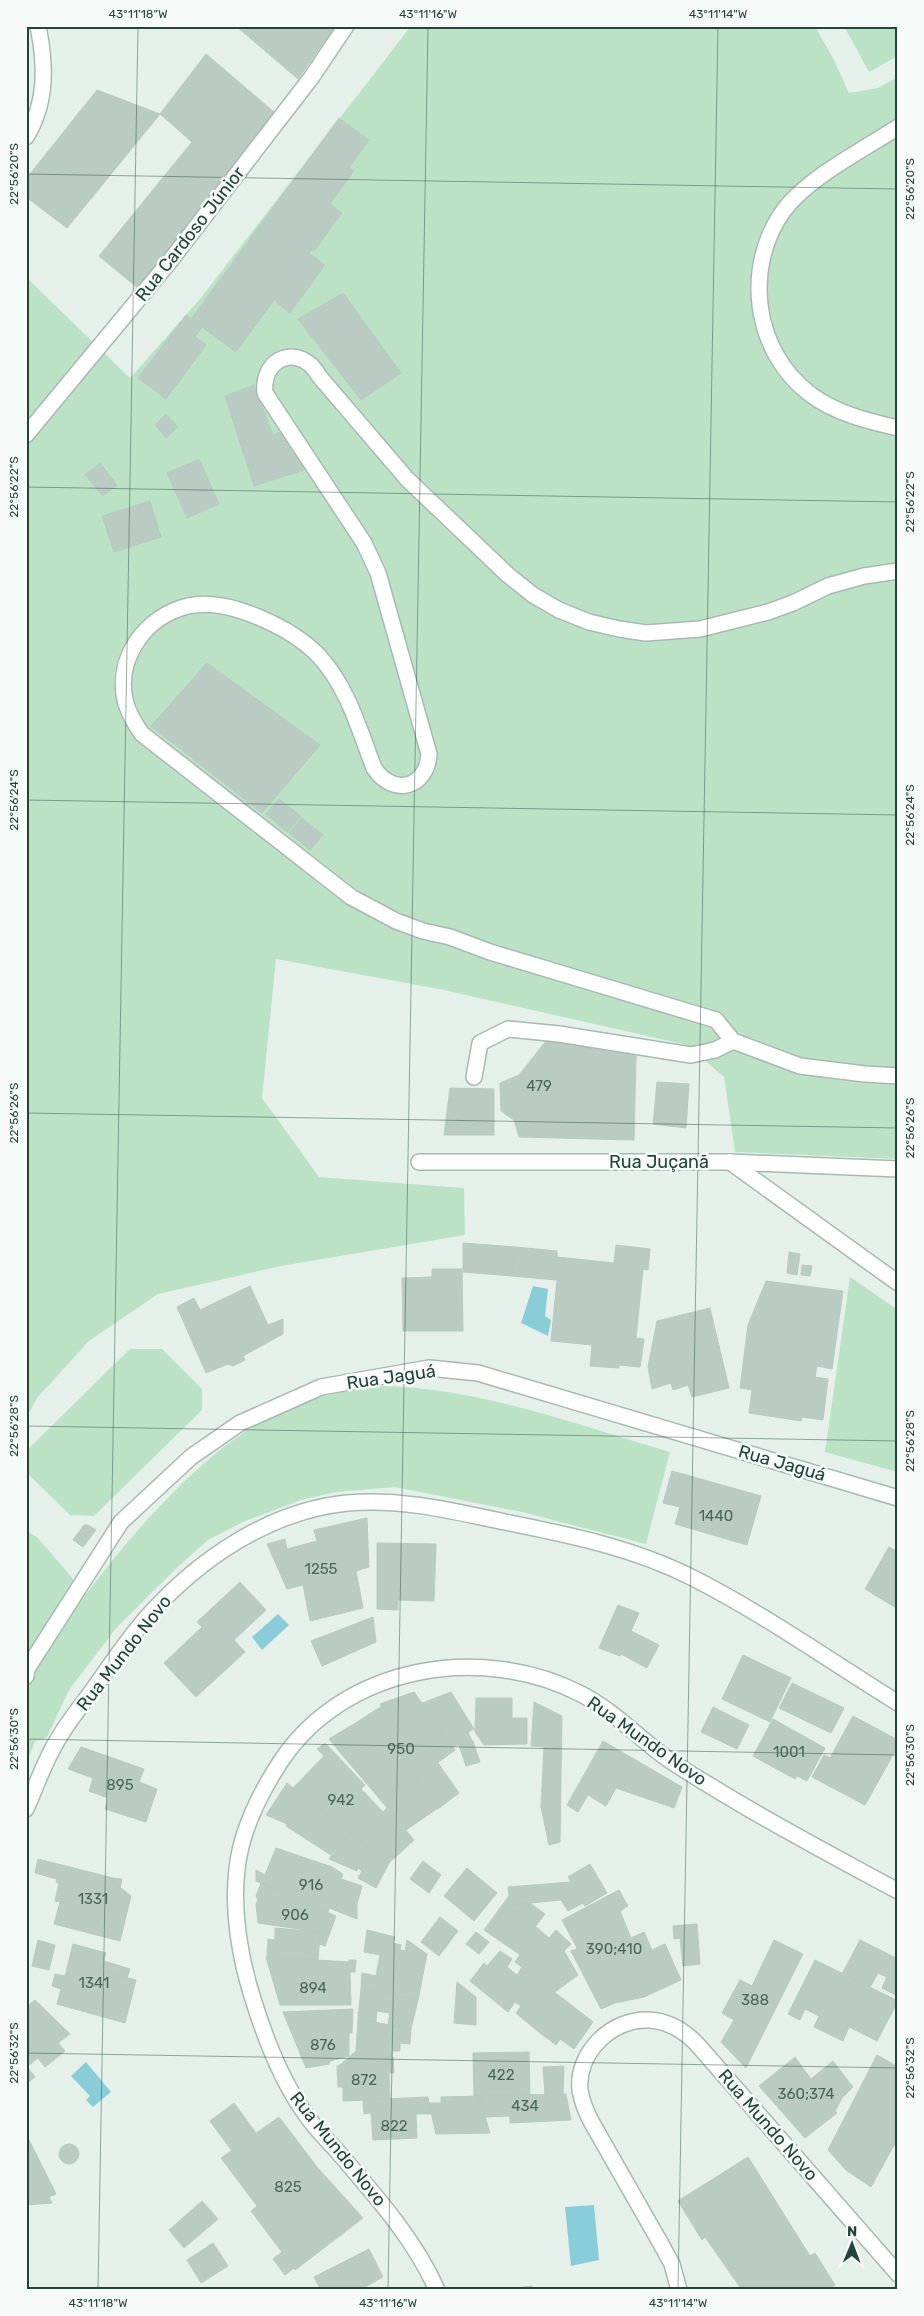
<svg xmlns="http://www.w3.org/2000/svg" width="924" height="2316" viewBox="0 0 924 2316" font-family="Rubik,sans-serif">
<style>
.green{fill:#bce2c6}
.water{fill:#89cdd9}
.building{fill:#bacbc4;stroke:#b7cac2}
.lines{fill:none;stroke-linecap:round;stroke-linejoin:round}
.service-casing{stroke:#a7b9b3;stroke-width:18}
.minor-casing{stroke:#a7b9b3;stroke-width:18}
.service{stroke:#fff;stroke-width:15}
.minor{stroke:#fff;stroke-width:15}
.ticks{fill:none;stroke:#22443b;stroke-width:1;stroke-opacity:0.45}
.labels{text-anchor:middle;dominant-baseline:central;stroke-width:5;stroke-linejoin:round;paint-order:stroke}
.number-label{font-size:15px;fill:#48665d}
.street-label{font-size:18px;fill:#22443b;stroke:#f6fbf9}
.neatline{fill:none;stroke:#22443b;stroke-width:2}
.ticks-label{font-size:12px;text-anchor:middle;fill:#22443b}
</style>
<rect width="100%" height="100%" fill="#e5f0eb"/>
<g class="green">
<polygon points="411,26 815,26 834,60 849,93 878,88 898,77 898,1159 735,1152 724,1077 687,1045 444,990 276,959 262,1098 319,1177 464,1188 465,1235 281,1266 158,1294 89,1341 37,1398 26,1419 26,277 130,378 200,299"/>
<polygon points="844,26 898,26 898,56 869,72"/>
<polygon points="850,1277 898,1310 898,1472 825,1452"/>
<polygon points="130,1349 162,1349 202,1389 202,1410 94,1516 70,1515 27,1473 27,1450"/>
<path d="M384,1386c98,3 192,38 286,66l-24,92 -124,-32 -127,-25 -59,5 -35,8 -56,21 -37,19 -27,24 -64,63 -48,63 -22,47 -5,3 -7,1 -9,25v-235l11,6 49,57c46,-60 104,-128 168,-168 39,-24 85,-37 130,-40z"/>
</g>
<g class="water">
<polygon points="533,1286 548,1289 545,1316 551,1320 548,1336 521,1323"/>
<polygon points="278,1614 289,1625 262,1650 252,1637"/>
<polygon points="86,2062 111,2092 93,2107 86,2100 90,2096 71,2076"/>
<polygon points="594,2205 599,2260 571,2266 565,2207"/>
</g>
<g class="building">
<polygon points="236,26 335,26 298,79"/>
<polygon points="206,54 274,112 233,170 192,142 160,114"/>
<polygon points="97,90 160,114 67,228 26,197 26,179"/>
<polygon points="339,118 369,140 349,168 354,171 330,204 342,213 314,251 312,250 309,253 325,265 290,313 274,300 236,352 202,327 195,337 206,345 166,399 138,378 186,315 191,319"/>
<polygon points="192,142 233,170 139,289 99,256"/>
<polygon points="343,293 401,373 361,400 298,319"/>
<polygon points="254,385 273,435 279,432 304,470 254,486 225,396"/>
<polygon points="166,414 178,427 166,438 155,425"/>
<polygon points="199,459 219,504 187,518 167,473"/>
<polygon points="100,463 117,485 103,496 85,475"/>
<polygon points="150,501 161,537 114,552 102,516"/>
<polygon points="207,663 320,745 262,813 151,726"/>
<polygon points="279,799 301,816 288,832 266,814"/>
<polygon points="302,818 323,835 310,850 289,833"/>
<polygon points="546,1041 636,1056 634,1140 519,1137 514,1120 501,1111 500,1083 519,1075"/>
<polygon points="657,1082 689,1084 686,1128 653,1124"/>
<polygon points="450,1088 494,1089 494,1135 444,1135"/>
<polygon points="463,1243 515,1247 512,1276 463,1272"/>
<polygon points="616,1245 650,1249 648,1270 643,1269 636,1338 644,1339 640,1367 619,1365 619,1368 590,1366 592,1345 551,1341 557,1280 512,1276 515,1247 557,1251 557,1257 614,1263"/>
<polygon points="789,1252 800,1254 797,1275 787,1273"/>
<polygon points="802,1265 812,1266 810,1276 801,1275"/>
<polygon points="432,1269 462,1269 463,1331 403,1331 402,1278 432,1277"/>
<polygon points="766,1281 843,1291 832,1369 817,1366 815,1377 828,1379 823,1420 802,1417 801,1421 749,1413 752,1390 740,1388 748,1325"/>
<polygon points="250,1286 268,1325 283,1319 283,1334 243,1356 245,1360 233,1366 228,1364 206,1373 177,1307 194,1298 200,1310"/>
<polygon points="710,1308 729,1388 692,1397 688,1385 673,1390 671,1383 652,1389 648,1367 657,1321"/>
<polygon points="672,1471 761,1496 747,1545 675,1524 680,1507 663,1503"/>
<polygon points="367,1518 369,1567 356,1571 363,1608 310,1621 303,1585 287,1589 267,1544 285,1539 287,1549 317,1541 314,1530"/>
<polygon points="84,1525 88,1525 96,1530 83,1547 73,1540"/>
<polygon points="377,1543 436,1544 434,1601 398,1600 398,1610 377,1609"/>
<polygon points="889,1547 898,1552 898,1609 865,1589"/>
<polygon points="240,1582 266,1610 234,1640 245,1652 196,1697 164,1663 202,1627 197,1622"/>
<polygon points="618,1605 639,1613 631,1631 659,1645 647,1668 621,1654 620,1656 599,1648"/>
<polygon points="373,1617 376,1642 322,1666 311,1641"/>
<polygon points="743,1655 791,1678 770,1722 722,1699"/>
<polygon points="792,1683 844,1708 831,1733 779,1708"/>
<polygon points="414,1692 455,1750 440,1761 416,1729 405,1737 380,1704"/>
<polygon points="451,1692 474,1729 468,1732 472,1741 452,1747 422,1703"/>
<polygon points="476,1698 512,1698 512,1718 527,1718 527,1744 484,1745 475,1732"/>
<polygon points="534,1702 562,1716 560,1842 549,1845 541,1807 544,1747 531,1746"/>
<polygon points="382,1706 405,1737 416,1729 440,1761 416,1779 414,1775 382,1798 358,1770 375,1756 354,1724"/>
<polygon points="713,1707 749,1725 737,1749 701,1732"/>
<polygon points="853,1716 898,1740 898,1746 865,1805 812,1777 824,1755 830,1758"/>
<polygon points="773,1719 825,1748 807,1781 797,1776 795,1779 753,1756"/>
<polygon points="354,1724 375,1756 358,1770 382,1798 414,1775 438,1808 406,1830 355,1770 371,1756 347,1728"/>
<polygon points="347,1728 371,1756 355,1770 329,1739"/>
<polygon points="473,1741 480,1762 466,1766 459,1745"/>
<polygon points="603,1741 682,1787 674,1808 616,1788 606,1806 588,1795 578,1812 567,1805"/>
<polygon points="325,1743 365,1785 361,1789 383,1812 357,1839 293,1788 324,1756 317,1749"/>
<polygon points="81,1747 144,1769 139,1782 157,1789 146,1822 105,1809 108,1798 89,1791 93,1778 68,1769"/>
<polygon points="438,1763 459,1793 438,1809 416,1779"/>
<polygon points="287,1783 350,1833 331,1855 286,1826 287,1824 266,1815"/>
<polygon points="387,1808 414,1840 389,1863 357,1839"/>
<polygon points="350,1833 389,1863 376,1888 358,1878 362,1871 358,1868 357,1871 329,1859"/>
<polygon points="276,1848 332,1867 343,1874 341,1879 362,1886 357,1904 357,1919 329,1908 328,1913 256,1881 256,1870 265,1875"/>
<polygon points="38,1859 113,1878 112,1881 131,1896 120,1941 54,1924 60,1902 55,1901 59,1883 56,1882 57,1879 35,1873"/>
<polygon points="423,1861 441,1875 429,1893 410,1879"/>
<polygon points="590,1864 607,1893 585,1906 583,1903 568,1911 561,1900 510,1905 508,1887 571,1882 568,1877"/>
<polygon points="467,1868 497,1893 474,1921 444,1896"/>
<polygon points="113,1878 122,1879 120,1888 112,1881"/>
<polygon points="261,1883 336,1916 325,1946 319,1944 320,1932 258,1923 256,1904 258,1900 256,1896"/>
<polygon points="619,1890 628,1906 620,1911 631,1938 644,1932 652,1950 665,1944 681,1980 644,1997 615,2003 601,2009 571,1951 577,1949 576,1946 562,1920"/>
<polygon points="509,1896 510,1905 530,1903 545,1914 516,1952 484,1930"/>
<polygon points="440,1917 458,1931 439,1956 421,1942"/>
<polygon points="697,1924 700,1964 683,1966 680,1938 674,1939 673,1926"/>
<polygon points="535,1926 549,1938 556,1930 571,1944 564,1951 578,1975 555,1992 515,1962 520,1955 516,1952"/>
<polygon points="275,1928 320,1932 318,1961 267,1957 268,1939 275,1940"/>
<polygon points="367,1930 395,1937 393,1943 401,1945 400,1950 405,1951 407,1940 427,1954 418,2000 361,1988 362,1973 376,1976 380,1955 364,1952"/>
<polygon points="476,1932 489,1942 479,1954 466,1944"/>
<polygon points="38,1940 55,1945 49,1970 32,1966"/>
<polygon points="774,1940 803,1954 746,2068 721,2042 734,2020 722,2013 740,1980 752,1986"/>
<polygon points="860,1940 898,1959 898,1996 882,1988 887,1977 878,1973 870,1987 842,1974"/>
<polygon points="73,1944 106,1953 101,1971 136,1980 125,2023 57,2004 61,1989 52,1986 55,1974 65,1976"/>
<polygon points="500,1951 512,1959 507,1967 517,1975 522,1967 593,2022 574,2049 560,2039 556,2045 540,2033 516,2013 521,2006 515,2002 508,2012 470,1981 484,1963 487,1966"/>
<polygon points="266,1957 349,1962 349,1960 356,1960 355,1972 350,1972 351,2005 280,2005"/>
<polygon points="815,1960 898,2001 877,2041 849,2027 843,2041 814,2027 819,2016 805,2009 800,2020 788,2014"/>
<polygon points="104,1961 130,1969 127,1978 101,1971"/>
<polygon points="457,1982 476,1997 476,2025 454,2023"/>
<polygon points="361,1988 418,2000 411,2029 388,2025 390,2013 377,2011 376,2022 358,2019"/>
<polygon points="35,2000 70,2034 58,2043 65,2051 45,2067 38,2058 27,2067 35,2077 26,2084 26,2007"/>
<polygon points="353,2009 352,2033 349,2033 349,2056 330,2061 329,2064 306,2068 283,2012"/>
<polygon points="358,2019 411,2029 410,2044 400,2043 400,2051 392,2051 392,2057 356,2060 340,2065 356,2051"/>
<polygon points="529,2052 530,2096 474,2096 473,2053"/>
<polygon points="877,2055 898,2067 898,2147 894,2145 871,2187 846,2170 828,2150"/>
<polygon points="393,2057 394,2073 389,2073 390,2099 343,2101 343,2087 338,2087 337,2066 356,2060"/>
<polygon points="795,2057 811,2079 833,2061 853,2087 842,2098 835,2111 837,2113 805,2138 759,2086"/>
<polygon points="564,2066 563,2094 545,2095 543,2067"/>
<polygon points="566,2094 571,2120 510,2123 510,2116 485,2117 479,2096"/>
<polygon points="479,2096 490,2133 436,2134 429,2103 441,2103 441,2097"/>
<polygon points="428,2097 431,2114 416,2114 417,2138 373,2140 371,2113 364,2114 363,2100"/>
<polygon points="234,2103 256,2133 232,2151 210,2121"/>
<polygon points="279,2117 317,2167 363,2218 295,2270 294,2268 285,2275 273,2259 282,2252 251,2211 257,2206 221,2158"/>
<polygon points="26,2134 56,2194 49,2197 52,2203 26,2205"/>
<circle cx="69" cy="2154" r="10"/>
<polygon points="748,2157 810,2256 815,2253 835,2285 828,2290 742,2290 705,2237 702,2240 678,2201"/>
<polygon points="202,2201 218,2219 184,2248 169,2230"/>
<polygon points="213,2243 228,2266 201,2283 187,2260"/>
<polygon points="369,2249 383,2277 360,2290 321,2290 314,2277"/>
<polygon points="532,2286 533,2290 508,2290 508,2289"/>
</g>
<g class="lines">
<defs>
<g id="service">
<polyline points="474,1077 480,1043 508,1029 559,1034 691,1055 715,1050 733,1041"/>
<polyline points="419,1162 730,1162"/>
</g>
<g id="minor">
<path d="M898,127c-35,23 -89,50 -114,83 -41,56 -31,141 26,184 25,19 57,27 88,34"/>
<path d="M26,137c21,-34 20,-72 12,-111"/>
<polyline points="26,435 170,261 311,78 346,26"/>
<path d="M898,571l-34,5 -36,10 -35,17 -25,9 -68,17 -54,4 -27,-4 -30,-7 -30,-12 -26,-15 -25,-20 -101,-96 -88,-103c-18,-33 -58,-20 -54,17l99,150 14,30 51,181c-2,34 -36,43 -55,14 -15,-39 -26,-80 -55,-112 -27,-28 -91,-59 -131,-50 -42,10 -72,51 -63,94 3,13 10,24 17,34l209,163 45,24 27,10 27,6 40,15 226,68 17,21 67,25 65,8 33,2"/>
<polyline points="730,1162 898,1283"/>
<polyline points="730,1162 898,1169"/>
<polyline points="26,1676 27,1669 121,1522 191,1457 240,1423 321,1387 429,1368 478,1373 898,1498"/>
<path d="M26,1809c10,-22 18,-47 31,-68 11,-20 27,-38 40,-57 16,-23 32,-46 51,-68 51,-57 121,-105 199,-113 54,-5 105,8 158,19 65,13 129,26 188,56 71,36 137,83 205,125"/>
<path d="M437,2290c-23,-52 -63,-96 -99,-138 -12,-13 -24,-25 -34,-40 -24,-34 -39,-74 -51,-113 -13,-40 -21,-88 -16,-130 4,-39 23,-76 44,-108 64,-96 201,-118 300,-67 31,16 56,42 84,63 14,10 29,19 44,28 61,38 126,72 189,106"/>
<path d="M679,2290l-7,-26 -11,-20 -69,-121c-6,-11 -10,-21 -12,-33 -4,-37 32,-72 69,-70 19,1 34,10 47,23l202,231"/>
</g>
</defs>
<use href="#service" class="service-casing"/>
<use href="#minor" class="minor-casing"/>
<use href="#service" class="service"/>
<use href="#minor" class="minor"/>
</g>
<path class="ticks" d="M26,174l872,15M26,487l872,15M26,800l872,15M26,1113l872,15M26,1426l872,15M26,1739l872,16M26,2053l872,15M98,2290l40,-2264M388,2290l40,-2264M678,2290l40,-2264"/>
<g class="labels">
<g class="number-label">
<text x="539" y="1086">479</text>
<text x="716" y="1516">1440</text>
<text x="321" y="1569">1255</text>
<text x="401" y="1749">950</text>
<text x="789" y="1752">1001</text>
<text x="120" y="1785">895</text>
<text x="341" y="1800">942</text>
<text x="311" y="1885">916</text>
<text x="93" y="1899">1331</text>
<text x="295" y="1915">906</text>
<text x="614" y="1949">390;410</text>
<text x="94" y="1983">1341</text>
<text x="313" y="1988">894</text>
<text x="755" y="2000">388</text>
<text x="323" y="2045">876</text>
<text x="501" y="2075">422</text>
<text x="364" y="2080">872</text>
<text x="806" y="2094">360;374</text>
<text x="525" y="2106">434</text>
<text x="394" y="2126">822</text>
<text x="288" y="2187">825</text>
</g>
<g class="street-label">
<text transform="translate(190 234) rotate(-52)">Rua Cardoso Júnior</text>
<text x="659" y="1162">Rua Juçanã</text>
<text transform="translate(391 1377) rotate(-8)">Rua Jaguá</text>
<text transform="translate(782 1463) rotate(16)">Rua Jaguá</text>
<text transform="translate(124 1653) rotate(-52)">Rua Mundo Novo</text>
<text transform="translate(647 1741) rotate(35)">Rua Mundo Novo</text>
<text transform="translate(768 2125) rotate(49)">Rua Mundo Novo</text>
<text transform="translate(338 2149) rotate(51)">Rua Mundo Novo</text>
</g>
</g>
<rect width="924" height="2316" fill="none" stroke="#f6fbf9" stroke-width="55"/>
<g transform="translate(852 2244) rotate(1)" stroke="#f6fbf9" stroke-width="4" paint-order="stroke">
<path d="M0-4L9 19L0 12L-9 19Z" fill="#22443b"/>
<text y="-8" font-size="14" font-weight="bold" text-anchor="middle" fill="#22443b">N</text>
</g>
<rect x="28" y="28" width="868" height="2260" class="neatline"/>
<g class="ticks-label">
<text x="138" y="18">43°11'18"W</text>
<text x="428" y="18">43°11'16"W</text>
<text x="718" y="18">43°11'14"W</text>
<text transform="translate(14 174) rotate(-90)" y="4">22°56'20"S</text>
<text transform="translate(910 189) rotate(-90)" y="4">22°56'20"S</text>
<text transform="translate(14 487) rotate(-90)" y="4">22°56'22"S</text>
<text transform="translate(910 502) rotate(-90)" y="4">22°56'22"S</text>
<text transform="translate(14 800) rotate(-90)" y="4">22°56'24"S</text>
<text transform="translate(910 815) rotate(-90)" y="4">22°56'24"S</text>
<text transform="translate(14 1113) rotate(-90)" y="4">22°56'26"S</text>
<text transform="translate(910 1128) rotate(-90)" y="4">22°56'26"S</text>
<text transform="translate(14 1426) rotate(-90)" y="4">22°56'28"S</text>
<text transform="translate(910 1441) rotate(-90)" y="4">22°56'28"S</text>
<text transform="translate(14 1739) rotate(-90)" y="4">22°56'30"S</text>
<text transform="translate(910 1755) rotate(-90)" y="4">22°56'30"S</text>
<text transform="translate(14 2053) rotate(-90)" y="4">22°56'32"S</text>
<text transform="translate(910 2068) rotate(-90)" y="4">22°56'32"S</text>
<text x="98" y="2307">43°11'18"W</text>
<text x="388" y="2307">43°11'16"W</text>
<text x="678" y="2307">43°11'14"W</text>
</g>
</svg>
